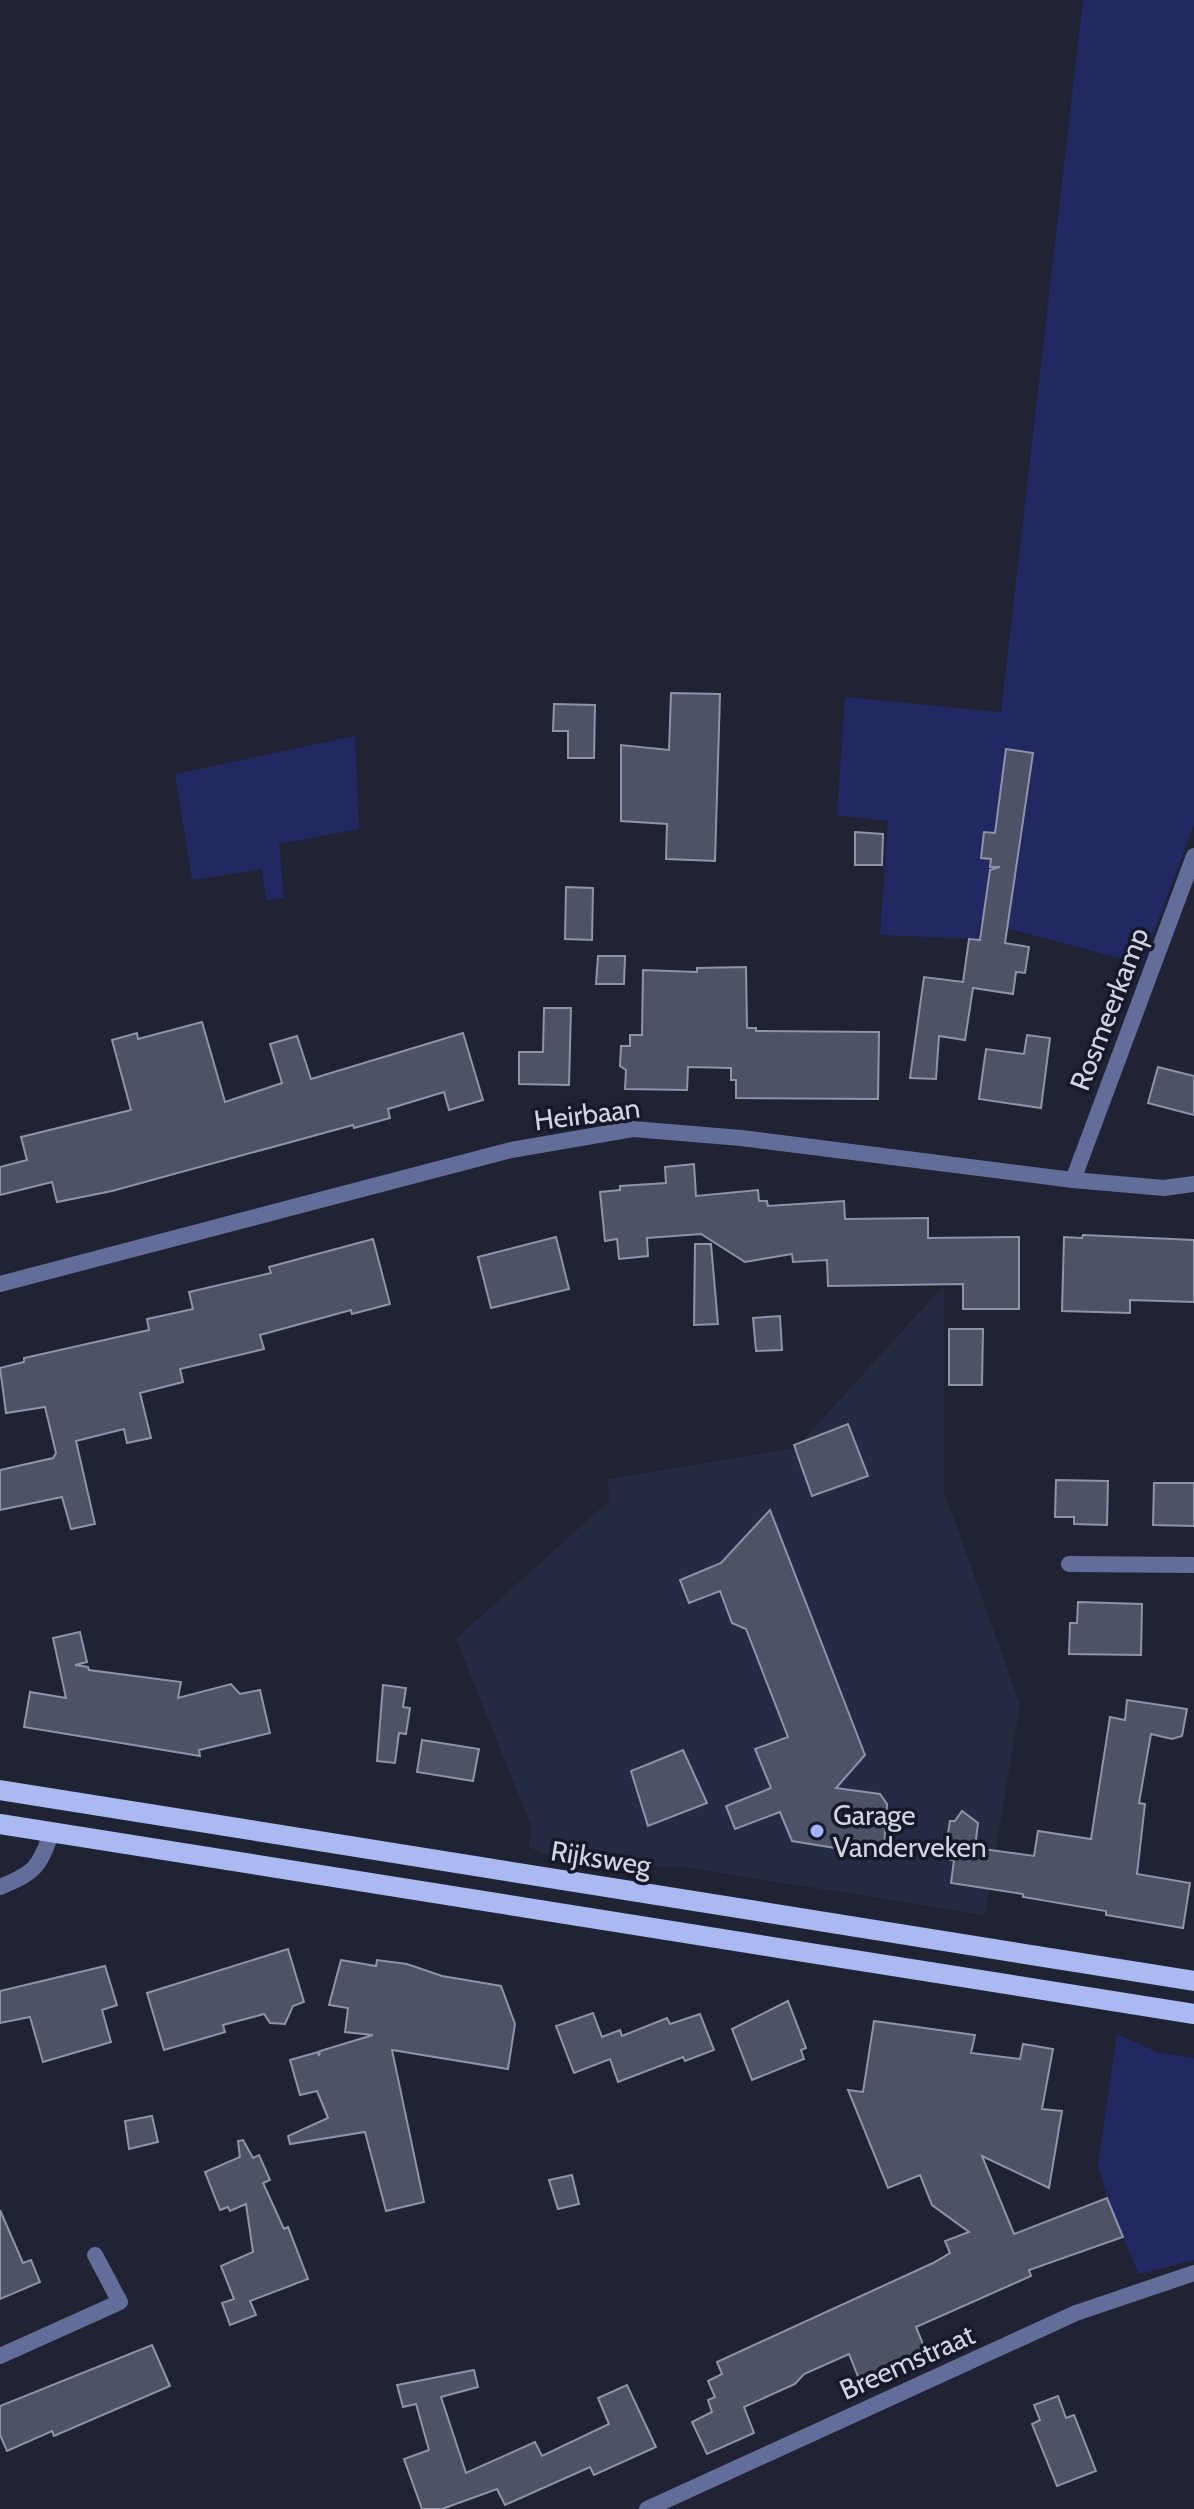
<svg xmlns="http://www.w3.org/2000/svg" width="1194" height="2509" viewBox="0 0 1194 2509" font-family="Cabin,sans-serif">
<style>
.built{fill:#252b42}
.green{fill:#222962}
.building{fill:#4d5266;stroke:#8d94aa;stroke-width:2}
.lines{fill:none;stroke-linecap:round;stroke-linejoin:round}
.street{stroke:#626d9a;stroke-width:16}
.primary{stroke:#abb9f2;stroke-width:20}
.poi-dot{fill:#a1b3fd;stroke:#16192a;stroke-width:3}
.labels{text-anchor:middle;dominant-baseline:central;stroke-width:7;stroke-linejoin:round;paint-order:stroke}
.street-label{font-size:28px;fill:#d2d5e1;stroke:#16192a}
.poi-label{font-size:28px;fill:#d2d5e1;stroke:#16192a;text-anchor:start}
</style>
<rect width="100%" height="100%" fill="#1f2334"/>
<polygon class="built" points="944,1285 944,1491 1020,1705 985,1915 684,1867 611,1865 545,1854 529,1847 531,1825 456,1639 609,1501 608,1479 796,1448"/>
<g class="green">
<polygon points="1083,0 1194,0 1194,824 1142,964 980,921 978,939 880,935 888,821 837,815 845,697 1001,712"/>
<polygon points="355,736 359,829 279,844 284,898 266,900 262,869 192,880 175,774"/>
<polygon points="1117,2034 1157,2052 1194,2058 1194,2260 1139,2274 1113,2215 1098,2164"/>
</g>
<g class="building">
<polygon points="671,693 720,694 715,861 666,859 667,824 621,821 621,745 669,750"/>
<polygon points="554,704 595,705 594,758 568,758 568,731 553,731"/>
<polygon points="1006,749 1033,753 1005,943 1029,947 1025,973 1016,972 1013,994 973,988 965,1040 939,1036 936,1079 910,1078 924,977 963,982 969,939 980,940 990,870 1000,867 990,867 991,859 981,858 984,832 995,833"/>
<polygon points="855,832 883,834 882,865 855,865"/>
<polygon points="566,887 593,888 592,940 565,939"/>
<polygon points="598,956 625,956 624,984 596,984"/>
<polygon points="746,967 747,1028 756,1028 756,1031 879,1032 878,1099 736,1098 736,1080 731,1080 731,1068 688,1067 687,1090 625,1089 626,1070 620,1066 621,1046 630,1046 630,1035 642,1035 643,970 697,972 697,968"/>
<polygon points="544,1008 571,1008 569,1085 519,1084 519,1052 543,1052"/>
<polygon points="202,1022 225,1102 282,1083 270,1044 297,1036 311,1079 463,1033 483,1100 449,1110 444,1092 388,1109 390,1118 354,1128 353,1125 112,1191 57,1202 52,1182 0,1195 0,1167 27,1160 21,1137 131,1110 112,1040 137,1033 138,1039"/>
<polygon points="1027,1035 1050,1038 1041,1108 979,1099 986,1049 1024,1054"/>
<polygon points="1158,1067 1194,1076 1194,1115 1148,1103"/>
<polygon points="694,1164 696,1196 758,1190 759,1201 767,1201 768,1206 844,1201 845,1219 928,1218 928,1238 1019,1237 1019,1309 963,1309 963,1284 828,1286 827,1260 793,1262 792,1254 745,1262 701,1234 647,1238 648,1256 619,1259 617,1239 605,1241 600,1192 620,1190 620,1186 666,1183 665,1167"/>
<polygon points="1083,1235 1194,1240 1194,1302 1130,1300 1130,1313 1062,1311 1064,1237 1082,1238"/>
<polygon points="556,1237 569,1289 491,1308 478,1257"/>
<polygon points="373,1239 390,1304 352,1314 351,1310 260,1335 264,1349 180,1369 183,1382 140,1393 151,1438 127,1443 124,1429 76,1441 95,1524 71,1529 62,1497 0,1510 0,1470 53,1458 56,1453 45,1407 6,1413 0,1368 24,1362 24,1358 149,1330 147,1319 193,1309 189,1292 271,1273 269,1267"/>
<polygon points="695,1244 711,1244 718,1324 694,1325"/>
<polygon points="780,1316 782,1350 756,1351 753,1318"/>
<polygon points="949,1329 983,1329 982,1385 949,1385"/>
<polygon points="848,1424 868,1476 812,1496 794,1445"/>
<polygon points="1056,1480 1108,1481 1107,1525 1074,1524 1074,1517 1055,1517"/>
<polygon points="1154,1483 1194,1483 1194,1526 1153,1525"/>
<polygon points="770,1510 865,1755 836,1788 880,1794 887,1804 884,1846 872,1854 792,1841 780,1812 735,1829 726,1806 771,1788 755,1749 788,1737 746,1629 732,1623 720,1591 689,1603 680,1580 721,1563"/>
<polygon points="1078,1602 1142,1604 1141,1655 1069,1654 1070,1623 1077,1623"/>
<polygon points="80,1632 87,1662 75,1665 88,1667 89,1670 181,1682 178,1698 231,1684 240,1694 260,1690 270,1733 199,1750 200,1756 24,1727 30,1692 66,1698 53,1638"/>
<polygon points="383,1685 406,1688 403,1707 410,1708 406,1734 399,1733 395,1763 377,1761"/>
<polygon points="1127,1700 1187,1709 1182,1736 1172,1739 1151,1734 1139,1803 1145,1804 1137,1874 1190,1883 1183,1928 1106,1915 1106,1911 1023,1897 1023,1894 951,1883 954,1860 950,1860 952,1846 946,1845 950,1821 955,1821 962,1811 978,1823 975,1848 1034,1856 1038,1831 1091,1839 1110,1717 1125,1720"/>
<polygon points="422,1740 479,1749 473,1781 417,1772"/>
<polygon points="683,1750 707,1803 648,1826 631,1771"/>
<polygon points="288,1949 304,2002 293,2006 285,2024 270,2023 264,2014 223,2025 225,2032 164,2050 147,1993"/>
<polygon points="341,1960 376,1966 377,1960 407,1964 442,1976 501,1986 515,2024 508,2069 392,2050 424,2202 386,2211 365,2132 290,2144 288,2136 328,2118 317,2091 300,2095 290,2060 318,2052 319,2056 320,2051 373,2035 345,2032 348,2008 329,2005"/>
<polygon points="105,1966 117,2005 102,2010 111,2042 43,2062 30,2017 0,2023 0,1991"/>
<polygon points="788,2001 806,2048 801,2050 804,2059 752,2080 732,2029"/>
<polygon points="593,2013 602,2037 620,2030 622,2036 667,2018 670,2024 700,2014 714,2050 685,2061 683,2057 618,2082 610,2059 574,2073 556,2026"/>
<polygon points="874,2021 975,2035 971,2053 1020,2059 1023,2044 1053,2049 1042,2109 1062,2111 1049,2188 982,2156 1014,2234 1107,2198 1123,2237 1029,2270 1031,2276 916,2327 927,2354 861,2384 849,2354 804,2374 795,2384 744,2407 754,2433 707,2454 692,2422 712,2412 708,2400 715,2397 708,2381 722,2374 717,2362 933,2263 950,2253 945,2241 969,2232 932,2205 920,2175 888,2188 848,2090 863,2092"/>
<polygon points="152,2116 158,2142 129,2149 125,2121"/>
<polygon points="243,2140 253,2158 259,2155 270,2180 263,2183 284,2229 288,2227 308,2279 250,2301 256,2315 230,2325 222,2303 234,2299 221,2266 253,2252 246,2204 230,2211 228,2207 220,2210 205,2172 240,2157 238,2141"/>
<polygon points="572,2175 579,2204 558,2209 549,2180"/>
<polygon points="0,2210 23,2263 31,2260 40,2282 0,2299"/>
<polygon points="152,2345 170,2386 54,2436 52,2431 7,2451 0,2435 0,2406"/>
<polygon points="474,2370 478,2387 441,2397 466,2473 535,2442 542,2456 609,2424 598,2398 627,2385 656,2447 594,2475 590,2467 505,2505 497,2489 442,2509 422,2509 404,2459 429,2450 416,2404 403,2407 397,2385"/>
<polygon points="1058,2396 1066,2418 1074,2415 1096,2471 1057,2486 1032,2424 1040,2420 1034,2405"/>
</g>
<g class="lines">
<g class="street">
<polyline points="1073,1180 1194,856"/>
<polyline points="0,1284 511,1150 633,1129 741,1138 1073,1180 1164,1188 1194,1184"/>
<polyline points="1069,1564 1194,1565"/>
<path d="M0,1887c34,-14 39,-19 51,-53"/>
<polyline points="0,2356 120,2302 95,2255"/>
<polyline points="647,2509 1076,2313 1194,2273"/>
</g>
<g class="primary">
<polyline points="0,1790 1194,1981"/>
<polyline points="0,1824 1194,2014"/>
</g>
</g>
<circle class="poi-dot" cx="817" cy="1831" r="8"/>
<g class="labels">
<g class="street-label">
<text transform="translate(1109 1009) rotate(-69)">Rosmeerkamp</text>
<text transform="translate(587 1114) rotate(-7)">Heirbaan</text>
<text transform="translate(601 1858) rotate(9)">Rijksweg</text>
<text transform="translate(907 2362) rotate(-24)">Breemstraat</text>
</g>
<g class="poi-label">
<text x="833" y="1815">Garage<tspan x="833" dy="32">Vanderveken</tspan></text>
</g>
</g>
</svg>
